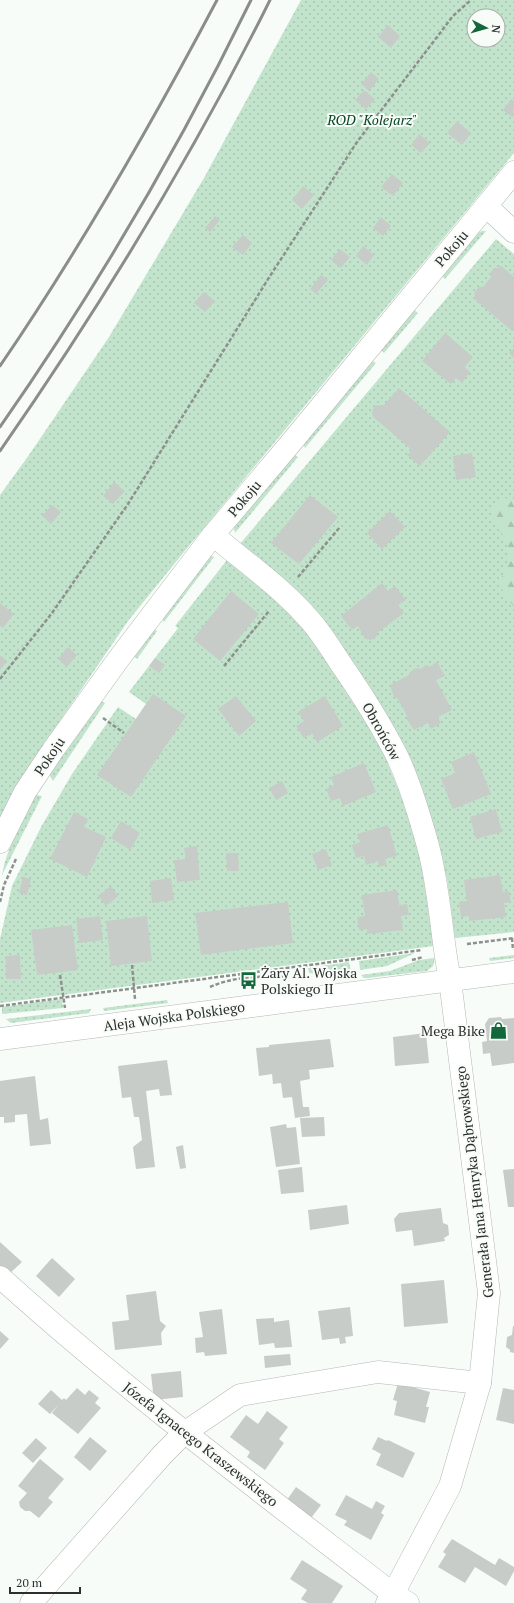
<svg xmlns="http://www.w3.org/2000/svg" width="514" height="1603" viewBox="0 0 514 1603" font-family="'PT Serif',serif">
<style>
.grass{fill:url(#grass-dots);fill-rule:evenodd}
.forest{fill:url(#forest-firs)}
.building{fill:#c7ccc8}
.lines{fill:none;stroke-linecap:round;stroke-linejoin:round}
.minor-casing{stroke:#b4b9b5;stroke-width:23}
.path{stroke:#8d918e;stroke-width:2.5;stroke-dasharray:4 2;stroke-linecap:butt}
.minor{stroke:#fff;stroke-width:22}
.rail{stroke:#8a8d8a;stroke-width:3}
.labels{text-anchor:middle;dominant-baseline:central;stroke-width:4;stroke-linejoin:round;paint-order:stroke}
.park-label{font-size:14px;font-style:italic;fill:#064624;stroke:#f7fcf8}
.street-label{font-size:14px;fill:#2d2f2d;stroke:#f7fcf8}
.poi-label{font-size:14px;fill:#2d2f2d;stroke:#f7fcf8;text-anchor:start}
</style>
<defs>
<pattern id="grass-dots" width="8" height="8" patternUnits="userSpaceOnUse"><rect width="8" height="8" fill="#c3e4cc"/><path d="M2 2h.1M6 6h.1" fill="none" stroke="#a8c4b0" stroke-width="1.8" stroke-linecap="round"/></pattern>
<pattern id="forest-firs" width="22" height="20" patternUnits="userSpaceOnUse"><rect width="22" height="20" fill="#c3e4cc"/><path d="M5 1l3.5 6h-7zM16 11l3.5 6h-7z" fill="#a8c4b0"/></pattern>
</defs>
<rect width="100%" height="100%" fill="#f7fcf8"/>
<g class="grass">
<path d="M301,0h213v153l-326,394 -60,74 -90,132 -29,47 -9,20v-325l29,-40 80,-118 95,-159zM474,16h24v24h-24z"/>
<polygon points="482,231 486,231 445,279 442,276 476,234"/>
<polygon points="496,239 514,254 514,932 455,938 447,879 441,857 415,773 240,544"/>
<polygon points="414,310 418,313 384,353 382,351 381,347"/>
<polygon points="372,361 376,363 305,448 303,444"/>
<polygon points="295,455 298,457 235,533 234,527"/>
<polygon points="211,556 214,557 164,622 161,618 207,557"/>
<polygon points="227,560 283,605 303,625 362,714 384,754 408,813 421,862 434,946 0,1003 0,939 12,886 41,827 72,774 118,707 136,719 146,704 129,692 178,628 175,626"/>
<polygon points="154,629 157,631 137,659 133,656"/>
<polygon points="101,701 105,703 53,781 50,776 50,773"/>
<path d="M36,795l6,1 -40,79c5,-29 21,-54 34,-80z"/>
<polygon points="415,953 387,966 360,970 359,961"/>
<polygon points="514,955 514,958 490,961 489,958"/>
<polygon points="435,958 433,966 427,971 367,978 364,978 361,975 390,971 419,960"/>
<polygon points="349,962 351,971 320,974 309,973 308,968"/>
<polygon points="62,999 63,1008 2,1014 2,1007"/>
<polygon points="167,1000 168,1003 104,1011 103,1008"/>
<polygon points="91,1009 89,1013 11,1023 6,1019"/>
</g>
<polygon class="forest" points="504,498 514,501 514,607 499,585 507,563 508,546 491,514 491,508 495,503"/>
<g class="building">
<polygon points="388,25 400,36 391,48 378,37"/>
<polygon points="371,72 379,79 369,91 361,84"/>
<polygon points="364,90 375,99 366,109 355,100"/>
<polygon points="511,99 514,101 513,118 503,110"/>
<polygon points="457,121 471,133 462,145 447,133"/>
<polygon points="419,134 430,143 421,153 411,145"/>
<polygon points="392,174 403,183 393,196 381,187"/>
<polygon points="303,186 314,195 302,209 292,200"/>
<polygon points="215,216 220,220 210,232 205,228"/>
<polygon points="381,217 391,226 383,236 373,228"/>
<polygon points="243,235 252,243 243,255 232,247"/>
<polygon points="363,246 374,255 367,265 356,256"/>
<polygon points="340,249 350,257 341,268 331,260"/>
<polygon points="500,265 514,277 514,329 512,331 473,298 475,296 474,293 479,287 483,287 491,277 490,273 494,268 499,268"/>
<polygon points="321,275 328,280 316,294 310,289"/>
<polygon points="204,292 215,301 205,312 194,303"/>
<polygon points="445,333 473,357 465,367 470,372 462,383 456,378 451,384 422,361"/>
<polygon points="514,348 514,358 509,353"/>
<polygon points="399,388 450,432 420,466 407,455 412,450 373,417 372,413 374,406 380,405 383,406"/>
<polygon points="472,453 476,477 456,480 453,456"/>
<polygon points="114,482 125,491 113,504 103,496"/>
<polygon points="310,495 338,517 299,564 271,543"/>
<polygon points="52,505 61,512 51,524 42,516"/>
<polygon points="390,511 405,527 382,549 367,533"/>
<polygon points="382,583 388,591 395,586 406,600 398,605 404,613 377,633 377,636 371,640 365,639 358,626 352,630 341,616"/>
<polygon points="231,591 259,614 220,661 193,639"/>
<polygon points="0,603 14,614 3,628 0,626"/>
<polygon points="68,647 77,655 67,667 58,659"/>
<polygon points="0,655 7,661 0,670"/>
<polygon points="155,658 165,665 159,673 149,666"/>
<polygon points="437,662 445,676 436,680 452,710 438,717 441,723 431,729 428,723 414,730 407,720 407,716 398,699 394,697 390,685 409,675 410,672 416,668 420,669 427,665 429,667"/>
<polygon points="153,694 186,716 131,797 97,775"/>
<polygon points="236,696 256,721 239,736 218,709"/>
<polygon points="325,696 343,726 317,742 312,733 304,738 296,726 304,721 298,712"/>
<polygon points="474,752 491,794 453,809 441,779 455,773 451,762"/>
<polygon points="364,763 376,792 343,806 340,798 331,801 326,789 334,785 331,777"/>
<polygon points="282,781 288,793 276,800 269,788"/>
<polygon points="496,809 502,832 476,839 470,817"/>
<polygon points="74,812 88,819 84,827 106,837 87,877 50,859"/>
<polygon points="121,821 140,833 130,850 111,838"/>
<polygon points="388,825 397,856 385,859 387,865 379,867 378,861 366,865 364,856 356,858 352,845 360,842 357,834"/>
<polygon points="197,846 200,880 177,882 174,860 186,859 184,848"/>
<polygon points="326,849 332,865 318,870 312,854"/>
<polygon points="226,853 238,853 239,871 227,871"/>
<polygon points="500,875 503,892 509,891 511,902 504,903 506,917 469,921 469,916 461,917 459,902 467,901 464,880"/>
<polygon points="23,877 31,879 27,895 19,893"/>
<polygon points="171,878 174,900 152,903 150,881"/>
<polygon points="111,886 118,896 106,906 98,896"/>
<polygon points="397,890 399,905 407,904 409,915 401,916 403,930 367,934 367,929 359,930 357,917 365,916 362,895"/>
<polygon points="288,902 293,943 201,955 195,913"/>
<polygon points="100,916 103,940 79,943 76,919"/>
<polygon points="147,916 152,961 111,966 106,921"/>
<polygon points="72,925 78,970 37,975 31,930"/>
<polygon points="20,955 21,979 6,979 6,956"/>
<polygon points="501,1017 502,1019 514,1018 514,1063 492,1066 490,1053 483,1054 482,1042 487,1041 485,1024 489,1018"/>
<polygon points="426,1033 429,1063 395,1066 393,1037"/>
<polygon points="330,1039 334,1067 309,1070 310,1079 300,1081 303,1107 309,1107 310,1116 295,1118 292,1097 283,1098 281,1083 273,1084 272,1074 259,1076 256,1048 269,1047 269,1045"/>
<polygon points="167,1060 172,1095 160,1096 159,1089 146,1091 155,1167 136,1169 133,1147 142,1140 139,1117 134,1117 131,1097 122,1098 118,1066"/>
<polygon points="35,1076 40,1120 48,1118 51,1144 30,1146 27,1114 15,1115 15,1122 4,1123 4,1117 0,1117 0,1081"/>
<polygon points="324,1117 325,1136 302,1137 300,1118"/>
<polygon points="286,1124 287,1128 296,1127 300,1164 276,1167 270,1127"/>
<polygon points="183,1145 186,1168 180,1169 176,1147"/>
<polygon points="302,1167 304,1192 281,1194 278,1170"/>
<polygon points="514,1169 514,1207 508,1207 503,1170"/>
<polygon points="347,1205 349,1224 310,1230 308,1210"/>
<polygon points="441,1208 443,1223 448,1225 449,1235 444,1238 445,1241 414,1246 412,1230 396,1232 394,1219 399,1213"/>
<polygon points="0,1242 22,1262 6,1277 0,1271"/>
<polygon points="52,1258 75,1279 59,1297 36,1276"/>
<polygon points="444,1280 448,1323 404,1327 401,1284"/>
<polygon points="156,1291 160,1321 166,1326 161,1333 162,1345 115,1350 112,1322 129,1320 126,1295"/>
<polygon points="350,1307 353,1336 345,1337 346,1343 340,1344 339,1338 322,1340 318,1311"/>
<polygon points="222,1309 227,1354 205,1356 204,1352 196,1353 195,1338 203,1337 199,1312"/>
<polygon points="274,1318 274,1322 289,1320 292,1347 275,1348 274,1343 259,1345 256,1319"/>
<polygon points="513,1326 514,1326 514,1353 510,1352 510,1350 506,1347 507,1337 512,1335"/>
<polygon points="0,1331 9,1339 0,1349"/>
<polygon points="290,1354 291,1365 265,1368 264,1356"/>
<polygon points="181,1371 183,1397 154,1400 151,1374"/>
<polygon points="398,1383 430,1392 426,1407 429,1407 425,1423 394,1415 397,1401 393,1400"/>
<polygon points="77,1388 85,1395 89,1390 99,1398 95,1403 101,1408 78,1434 52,1413 59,1404 50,1414 38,1404 51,1390 62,1400 64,1398 66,1400"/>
<polygon points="503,1388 514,1390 514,1424 496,1420"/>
<polygon points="267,1411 288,1427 279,1439 284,1443 265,1470 247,1457 250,1452 230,1437 246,1415 258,1424"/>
<polygon points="90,1437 107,1451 90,1471 74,1457"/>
<polygon points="378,1437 387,1441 388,1440 415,1453 403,1478 376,1465 381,1454 372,1449"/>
<polygon points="36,1438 47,1448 33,1463 22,1453"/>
<polygon points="40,1459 64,1479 48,1498 53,1502 39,1518 30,1511 25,1511 20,1507 19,1502 27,1493 18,1486"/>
<polygon points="296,1487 321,1505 311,1518 287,1500"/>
<polygon points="346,1495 372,1509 376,1501 385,1506 381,1513 384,1515 371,1540 344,1525 347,1521 335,1515"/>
<polygon points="452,1539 495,1565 499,1558 514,1567 514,1571 506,1586 475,1567 465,1583 438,1567 446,1554 443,1552"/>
<polygon points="302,1560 343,1586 332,1603 308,1603 301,1599 307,1590 290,1579"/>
</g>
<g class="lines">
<defs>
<g id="minor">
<polyline points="486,206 514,232"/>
<path d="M213,535c31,26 69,53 95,83 14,15 24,33 35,49 20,29 39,59 55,91 13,28 22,59 30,88 12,44 13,90 22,134l39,313 -9,90 -30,103 -57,108 -6,9"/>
<polyline points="0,842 25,792 53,750 120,657 213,535 290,444 514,172"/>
<polyline points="0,1039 514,972"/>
<path d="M0,1277c125,113 260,214 393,317l15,9"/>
<polyline points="31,1603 163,1454 184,1433 240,1395 378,1372 480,1383"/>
</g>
</defs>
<use href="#minor" class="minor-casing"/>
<g class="path">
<polyline points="298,577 340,527"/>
<polyline points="224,666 269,611"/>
<polyline points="0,679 52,613 128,504 270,276 357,142 453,16 471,0"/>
<polyline points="103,718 124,733"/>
<polyline points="0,902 4,885 16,859"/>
<polyline points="512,938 513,950"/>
<polyline points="467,944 514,938"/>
<polyline points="412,960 423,957"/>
<polyline points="132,965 135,999"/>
<polyline points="60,975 65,1008"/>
<path d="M210,987c22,-10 49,-11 73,-10"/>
<polyline points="0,1006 422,950"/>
</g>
<use href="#minor" class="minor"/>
<g class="rail">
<path d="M0,366c80,-117 151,-241 217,-366"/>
<path d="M0,427c94,-135 179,-279 251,-427"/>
<path d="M0,451c100,-144 192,-294 270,-451"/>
</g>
</g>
<defs>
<symbol id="bus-bare" viewBox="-9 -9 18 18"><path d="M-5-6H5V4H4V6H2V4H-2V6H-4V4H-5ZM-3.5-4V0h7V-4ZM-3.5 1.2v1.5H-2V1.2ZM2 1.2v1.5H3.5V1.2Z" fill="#12683a" stroke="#f7fcf8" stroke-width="2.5" paint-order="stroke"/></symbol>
<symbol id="shop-bare" viewBox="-9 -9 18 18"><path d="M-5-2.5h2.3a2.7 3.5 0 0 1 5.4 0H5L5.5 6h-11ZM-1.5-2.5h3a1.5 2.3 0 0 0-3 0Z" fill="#12683a" stroke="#f7fcf8" stroke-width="2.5" paint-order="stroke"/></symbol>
</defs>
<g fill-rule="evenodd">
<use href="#bus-bare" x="236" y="968" width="25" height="25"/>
<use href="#shop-bare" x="486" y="1018" width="25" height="25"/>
</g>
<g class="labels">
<g class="park-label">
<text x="372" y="119">ROD "Kolejarz"</text>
</g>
<g class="street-label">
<text transform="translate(451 248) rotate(-50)">Pokoju</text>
<text transform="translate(244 498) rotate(-50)">Pokoju</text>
<text transform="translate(382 731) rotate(61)">Obrońców</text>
<text transform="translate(49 756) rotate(-56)">Pokoju</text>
<text transform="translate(174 1016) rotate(-8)">Aleja Wojska Polskiego</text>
<text transform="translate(474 1182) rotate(-97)">Generała Jana Henryka Dąbrowskiego</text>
<text transform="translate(201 1444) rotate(38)">Józefa Ignacego Kraszewskiego</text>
</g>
<g class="poi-label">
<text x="261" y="972">Żary Al. Wojska<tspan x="261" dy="16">Polskiego II</tspan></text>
<text x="485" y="1030" text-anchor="end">Mega Bike</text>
</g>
</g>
<g transform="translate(486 28) rotate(96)"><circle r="19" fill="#f7fcf8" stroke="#a6aaa7"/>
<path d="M0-3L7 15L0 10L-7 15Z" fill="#12683a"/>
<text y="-6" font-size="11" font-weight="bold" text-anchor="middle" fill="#2d2f2d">N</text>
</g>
<path d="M10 1587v6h70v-6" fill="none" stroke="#2d2f2d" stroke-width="2"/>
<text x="16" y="1587" font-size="12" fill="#2d2f2d" stroke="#f7fcf8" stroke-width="3" paint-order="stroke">20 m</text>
</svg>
